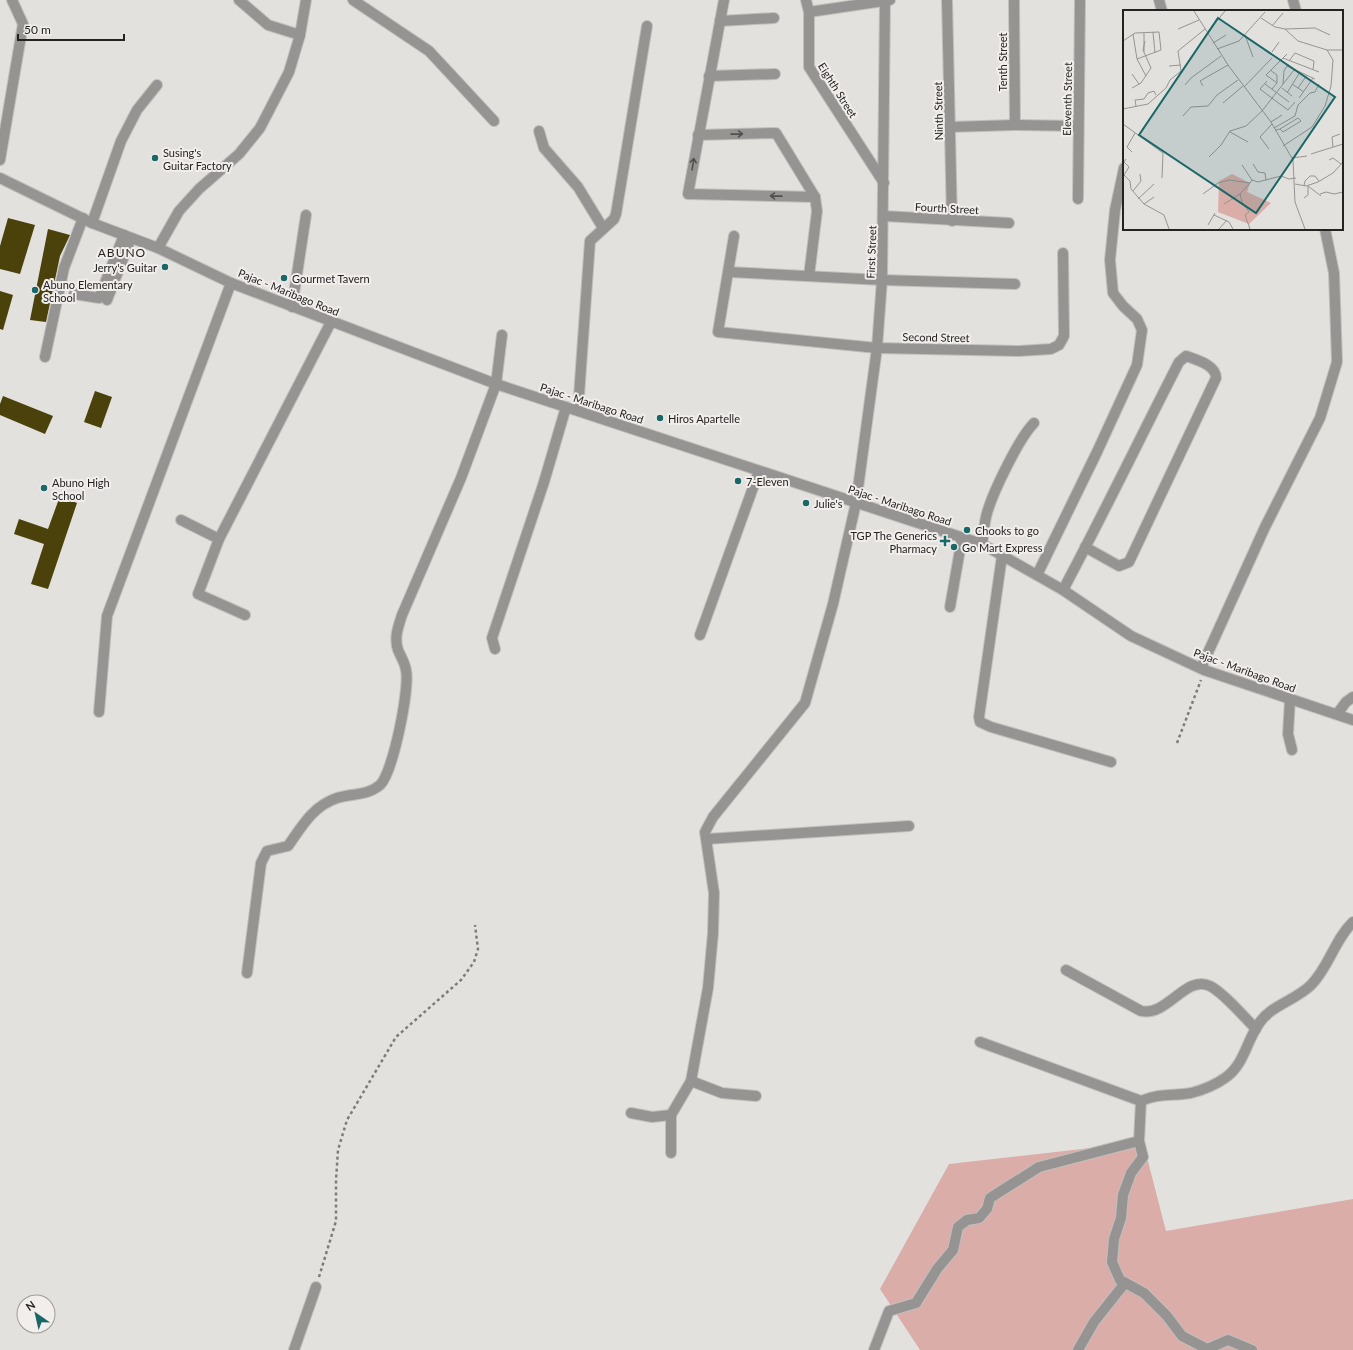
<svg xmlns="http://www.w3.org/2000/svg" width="1353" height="1350" viewBox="0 0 1353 1350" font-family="Lato,sans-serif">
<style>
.green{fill:#dbada8}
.building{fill:#4b410a}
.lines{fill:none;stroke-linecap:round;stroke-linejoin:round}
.minor-casing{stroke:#c1bfbc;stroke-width:12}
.path{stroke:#7d7c7a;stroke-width:2.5;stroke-dasharray:3 3;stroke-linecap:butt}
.minor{stroke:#959493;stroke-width:10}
.oneway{stroke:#51504f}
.poi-dot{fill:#1a6767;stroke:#f1eeec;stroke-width:1.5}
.labels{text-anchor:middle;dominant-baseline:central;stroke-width:4;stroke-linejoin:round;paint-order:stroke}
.street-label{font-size:11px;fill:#242322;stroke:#f1eeec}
.poi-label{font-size:11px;fill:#242322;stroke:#f1eeec;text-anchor:start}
.neighbourhood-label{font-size:12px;letter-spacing:1px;fill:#242322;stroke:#f1eeec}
.inset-road{fill:none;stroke:#979593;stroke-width:1}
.view{fill:#1a6767;fill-opacity:0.15;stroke:#1a6767;stroke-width:2}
.inset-edge{fill:none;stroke:#242322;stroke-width:2}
</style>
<rect width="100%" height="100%" fill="#e3e1de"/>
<polygon class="green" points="1143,1142 1166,1231 1353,1199 1353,1350 920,1350 880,1289 949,1164"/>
<g class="building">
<polygon points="8,218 35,225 20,274 0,269 0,246"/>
<polygon points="48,229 70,235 60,256 46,322 30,320"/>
<polygon points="0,291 13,295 3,330 0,329"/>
<polygon points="95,391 112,397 101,428 84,422"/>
<polygon points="3,396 53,416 45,434 0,415 0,404"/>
<polygon points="60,496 77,503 48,589 31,584 44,544 14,534 19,519 48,529"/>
</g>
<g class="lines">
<defs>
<g id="minor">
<polyline points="239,0 268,25 300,35"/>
<polyline points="353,0 429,51 494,121"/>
<polyline points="724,0 688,194 815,197"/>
<polyline points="806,0 809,12 809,67 884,183"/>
<polyline points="947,0 952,221"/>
<polyline points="1014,0 1015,125"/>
<polyline points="1159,0 1162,11"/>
<polyline points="1293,0 1296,11"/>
<polyline points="809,12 890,0"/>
<polyline points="720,21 774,18"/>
<polyline points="709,76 775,74"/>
<polyline points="950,127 1015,125 1078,126"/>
<polyline points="539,131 544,148 578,187 603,228"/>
<polyline points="698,135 776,133 815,197 817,211 809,276"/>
<polyline points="0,160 23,24 12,0"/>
<polyline points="0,178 92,223 158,248 231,283 496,384 982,544 1063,590 1131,636 1204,670 1353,720"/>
<polyline points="1078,199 1080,0"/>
<polyline points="884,216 1009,223"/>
<polyline points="92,223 121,141 137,110 157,85"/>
<polyline points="734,236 718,332 877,348 1019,351 1051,349 1059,345 1064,336 1063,253"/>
<polyline points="158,248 179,211 199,189 239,154 260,128 289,72 300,35 306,0"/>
<polyline points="729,272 882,280 1015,284"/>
<polyline points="74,294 99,298 124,235"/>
<polyline points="107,300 131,238"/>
<polyline points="292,307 306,215"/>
<polyline points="45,357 64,268 83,218"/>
<polyline points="578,410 590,241 614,219 616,214 647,26"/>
<polyline points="181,520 219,539"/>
<path d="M982,544c2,-10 2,-21 5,-31 6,-21 32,-75 47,-90"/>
<polyline points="1002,556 979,717 980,722 991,727 1111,762"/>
<polyline points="1037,575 1097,452 1137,365 1142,330 1137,319 1123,306 1113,293 1110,260 1115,210 1124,168"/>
<path d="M1063,590c40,-75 77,-152 116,-228l7,-6c11,4 30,9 30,22l-87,184 -10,4 -34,-19"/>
<polyline points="950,607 962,538"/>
<polyline points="245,615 198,594 219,539 331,322"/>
<polyline points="700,635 759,471"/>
<polyline points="495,649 492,638 544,482 566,407"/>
<polyline points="1201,668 1265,527 1320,418 1337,362 1334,273 1325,229"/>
<polyline points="1290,699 1288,734 1292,750"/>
<polyline points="99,712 107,616 231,283"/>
<polyline points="1337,714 1346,702 1353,697"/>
<polyline points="707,839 909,826"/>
<path d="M1066,970l75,41c26,6 45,-37 69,-25 14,7 34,31 46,43"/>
<path d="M247,973l14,-110 6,-12 21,-5c14,-20 25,-40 49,-48 16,-5 30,-2 43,-13 13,-12 30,-97 26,-115 -1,-7 -5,-13 -8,-20 -4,-12 0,-23 4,-35l59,-137 35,-94 6,-49"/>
<path d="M980,1042l161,59c17,-8 33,-5 50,-8 12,-3 24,-8 34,-15 20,-14 21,-37 35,-56 12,-17 36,-22 51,-37 18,-18 24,-46 42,-63"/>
<polyline points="691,1081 722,1093 756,1096"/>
<polyline points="631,1113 652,1117 671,1115"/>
<polyline points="1139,1141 1143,1157 1131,1173 1123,1195 1121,1218 1114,1239 1112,1262 1120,1280 1144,1293 1167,1316 1182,1336 1207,1349 1228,1340 1252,1350"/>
<polyline points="671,1153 671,1115 691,1081 708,988 713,933 714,893 705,832 713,817 805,703 833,604 856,503 877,348 882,280 885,1"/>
<polyline points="294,1350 316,1287"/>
<polyline points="874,1350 889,1311 916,1303 937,1269 953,1250 958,1227 967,1220 979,1218 987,1209 990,1198 1039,1167 1139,1141 1141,1101"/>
<polyline points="1078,1350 1094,1322 1125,1283"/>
</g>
</defs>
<use href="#minor" class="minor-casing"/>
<g class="path">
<polyline points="1177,743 1201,680"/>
<polyline points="319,1277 336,1221 336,1180 338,1150 347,1120 396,1037 461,980 474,962 478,949 475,925"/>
</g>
<use href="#minor" class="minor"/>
</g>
<defs><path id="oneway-shaft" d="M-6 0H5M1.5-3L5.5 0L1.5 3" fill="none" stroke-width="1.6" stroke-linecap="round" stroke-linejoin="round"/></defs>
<g class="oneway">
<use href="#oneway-shaft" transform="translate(737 134) rotate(-1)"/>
<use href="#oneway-shaft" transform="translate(693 164) rotate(-81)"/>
<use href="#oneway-shaft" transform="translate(776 196) rotate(-179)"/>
</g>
<g class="poi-dot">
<circle cx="155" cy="158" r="4"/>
<circle cx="165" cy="267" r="4"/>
<circle cx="284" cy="278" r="4"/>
<circle cx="35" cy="290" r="4"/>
<circle cx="660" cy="418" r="4"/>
<circle cx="738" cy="481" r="4"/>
<circle cx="44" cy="488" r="4"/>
<circle cx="806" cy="503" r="4"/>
<circle cx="967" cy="530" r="4"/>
<path d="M943 535h4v4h4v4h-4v4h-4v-4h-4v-4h4z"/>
<circle cx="954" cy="547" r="4"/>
</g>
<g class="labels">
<g class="street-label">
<text transform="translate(1002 62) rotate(-90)">Tenth Street</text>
<text transform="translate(838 90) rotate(58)">Eighth Street</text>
<text transform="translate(1067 99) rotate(-89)">Eleventh Street</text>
<text transform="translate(938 111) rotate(-91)">Ninth Street</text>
<text transform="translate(947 208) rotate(3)">Fourth Street</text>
<text transform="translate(871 252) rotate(-88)">First Street</text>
<text transform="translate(289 292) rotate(22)">Pajac - Maribago Road</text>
<text transform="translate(936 337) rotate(1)">Second Street</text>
<text transform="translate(592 403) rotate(18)">Pajac - Maribago Road</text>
<text transform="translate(900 505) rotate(18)">Pajac - Maribago Road</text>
<text transform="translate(1245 670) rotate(20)">Pajac - Maribago Road</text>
</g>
<g class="poi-label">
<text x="163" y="152">Susing's<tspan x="163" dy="13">Guitar Factory</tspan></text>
<text x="157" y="267" text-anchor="end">Jerry's Guitar</text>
<text x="292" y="278">Gourmet Tavern</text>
<text x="43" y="284">Abuno Elementary<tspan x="43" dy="13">School</tspan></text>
<text x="668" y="418">Hiros Apartelle</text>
<text x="746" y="481">7-Eleven</text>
<text x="52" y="482">Abuno High<tspan x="52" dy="13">School</tspan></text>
<text x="814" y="503">Julie's</text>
<text x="975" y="530">Chooks to go</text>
<text x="937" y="535" text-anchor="end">TGP The Generics<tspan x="937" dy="13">Pharmacy</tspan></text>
<text x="962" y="547">Go Mart Express</text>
</g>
<g class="neighbourhood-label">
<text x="122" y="252">ABUNO</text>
</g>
</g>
<g transform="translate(1123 10)">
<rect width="220" height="220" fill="#e3e1de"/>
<path d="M109,164l18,9 -3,9 24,11 -22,21 -31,-12 1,-31z" fill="#dbada8"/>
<path class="inset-road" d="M71,1l34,54 43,57 22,38 2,42 10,27M138,8l14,9 10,2 13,12 29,9h16M149,16l11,-13M55,19l21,-9M162,19l30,-1 15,7M30,22l2,21M21,23v19M84,23l18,-22M10,24l4,25 9,17M122,25l8,22M0,31l12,-8 24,-1 2,18 -24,9M90,33l13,-8M94,39l22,-8 26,-29M149,42l7,-10M160,48l36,14M166,51l6,-8 19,8 -1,9M46,56l12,-1M164,56l28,13M147,60l7,5v8l-5,6M9,64l7,10M144,71l-7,8 13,10 15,11 7,-8M154,73l-11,-8 21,-21M142,74l24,18M160,74l1,-13 4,-7M169,74l12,8M62,75l6,-7 30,-22M80,76l-3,-5 28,-16M121,77l28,-29M9,78l9,-5 10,-15 -8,-18 2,-9M159,78l10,8M175,78l9,-13M164,83l13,-21M176,88l14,-20M100,93l20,-17M13,96l-1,-6 9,-1 4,-6 6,-2 2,4M0,99l25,-5 18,-16 4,-8 11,-9 -3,-20 27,-22M60,106l8,-9 17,-1 9,-11 21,-15M148,112l11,-7M0,114l40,29 -1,25M151,118l21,-12 3,-11 12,-12 5,-1 4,-8M152,121l1,-1 4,-1 18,-11 3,3 -18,11 -3,-3M107,122l18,10M160,136l29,-19 13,-21 6,-20 2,-26 -6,-10M210,137l-1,-10 8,-3M146,139l-9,-12 12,-13M9,142l-5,-5 8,-14M188,144l32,-10M86,147l12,-12 9,-14 16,-5 16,-15 32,-41M169,148l15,-2M3,149l-2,3 5,5 -5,8 6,6 1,8 13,15 20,11 5,14M206,150l4,-2 8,6M130,154l5,8 7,1 1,7M119,155l10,15 6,2 23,-6 8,3 7,-1M127,173l-10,11 2,8 7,10 -4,3 5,14M172,174l11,2 12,-4 15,-9 10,-11M181,176l1,-5 5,-5h5l4,5M185,176l13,10M10,181l8,-10 -1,-7M80,184l15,-11 11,-3 21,3 2,-3M197,184l6,-2 8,2 9,-2M181,188l4,-3v-9M15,189l16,-15M21,194l10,-7M101,194l16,-10M91,205l15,7 4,7M85,215l7,-12M96,219l8,-9"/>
<path class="view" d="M95,8l117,79 -79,116 -117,-78z"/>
<rect width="220" height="220" class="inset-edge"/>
</g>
<g transform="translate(36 1314) rotate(326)"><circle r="19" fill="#f1eeec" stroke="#9f9d9b"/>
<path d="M0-3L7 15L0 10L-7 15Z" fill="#1a6767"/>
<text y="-6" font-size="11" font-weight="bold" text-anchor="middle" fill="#242322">N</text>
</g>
<path d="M18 34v6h106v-6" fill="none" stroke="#242322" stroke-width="2"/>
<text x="24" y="34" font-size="12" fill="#242322" stroke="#f1eeec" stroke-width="3" paint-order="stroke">50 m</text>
</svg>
